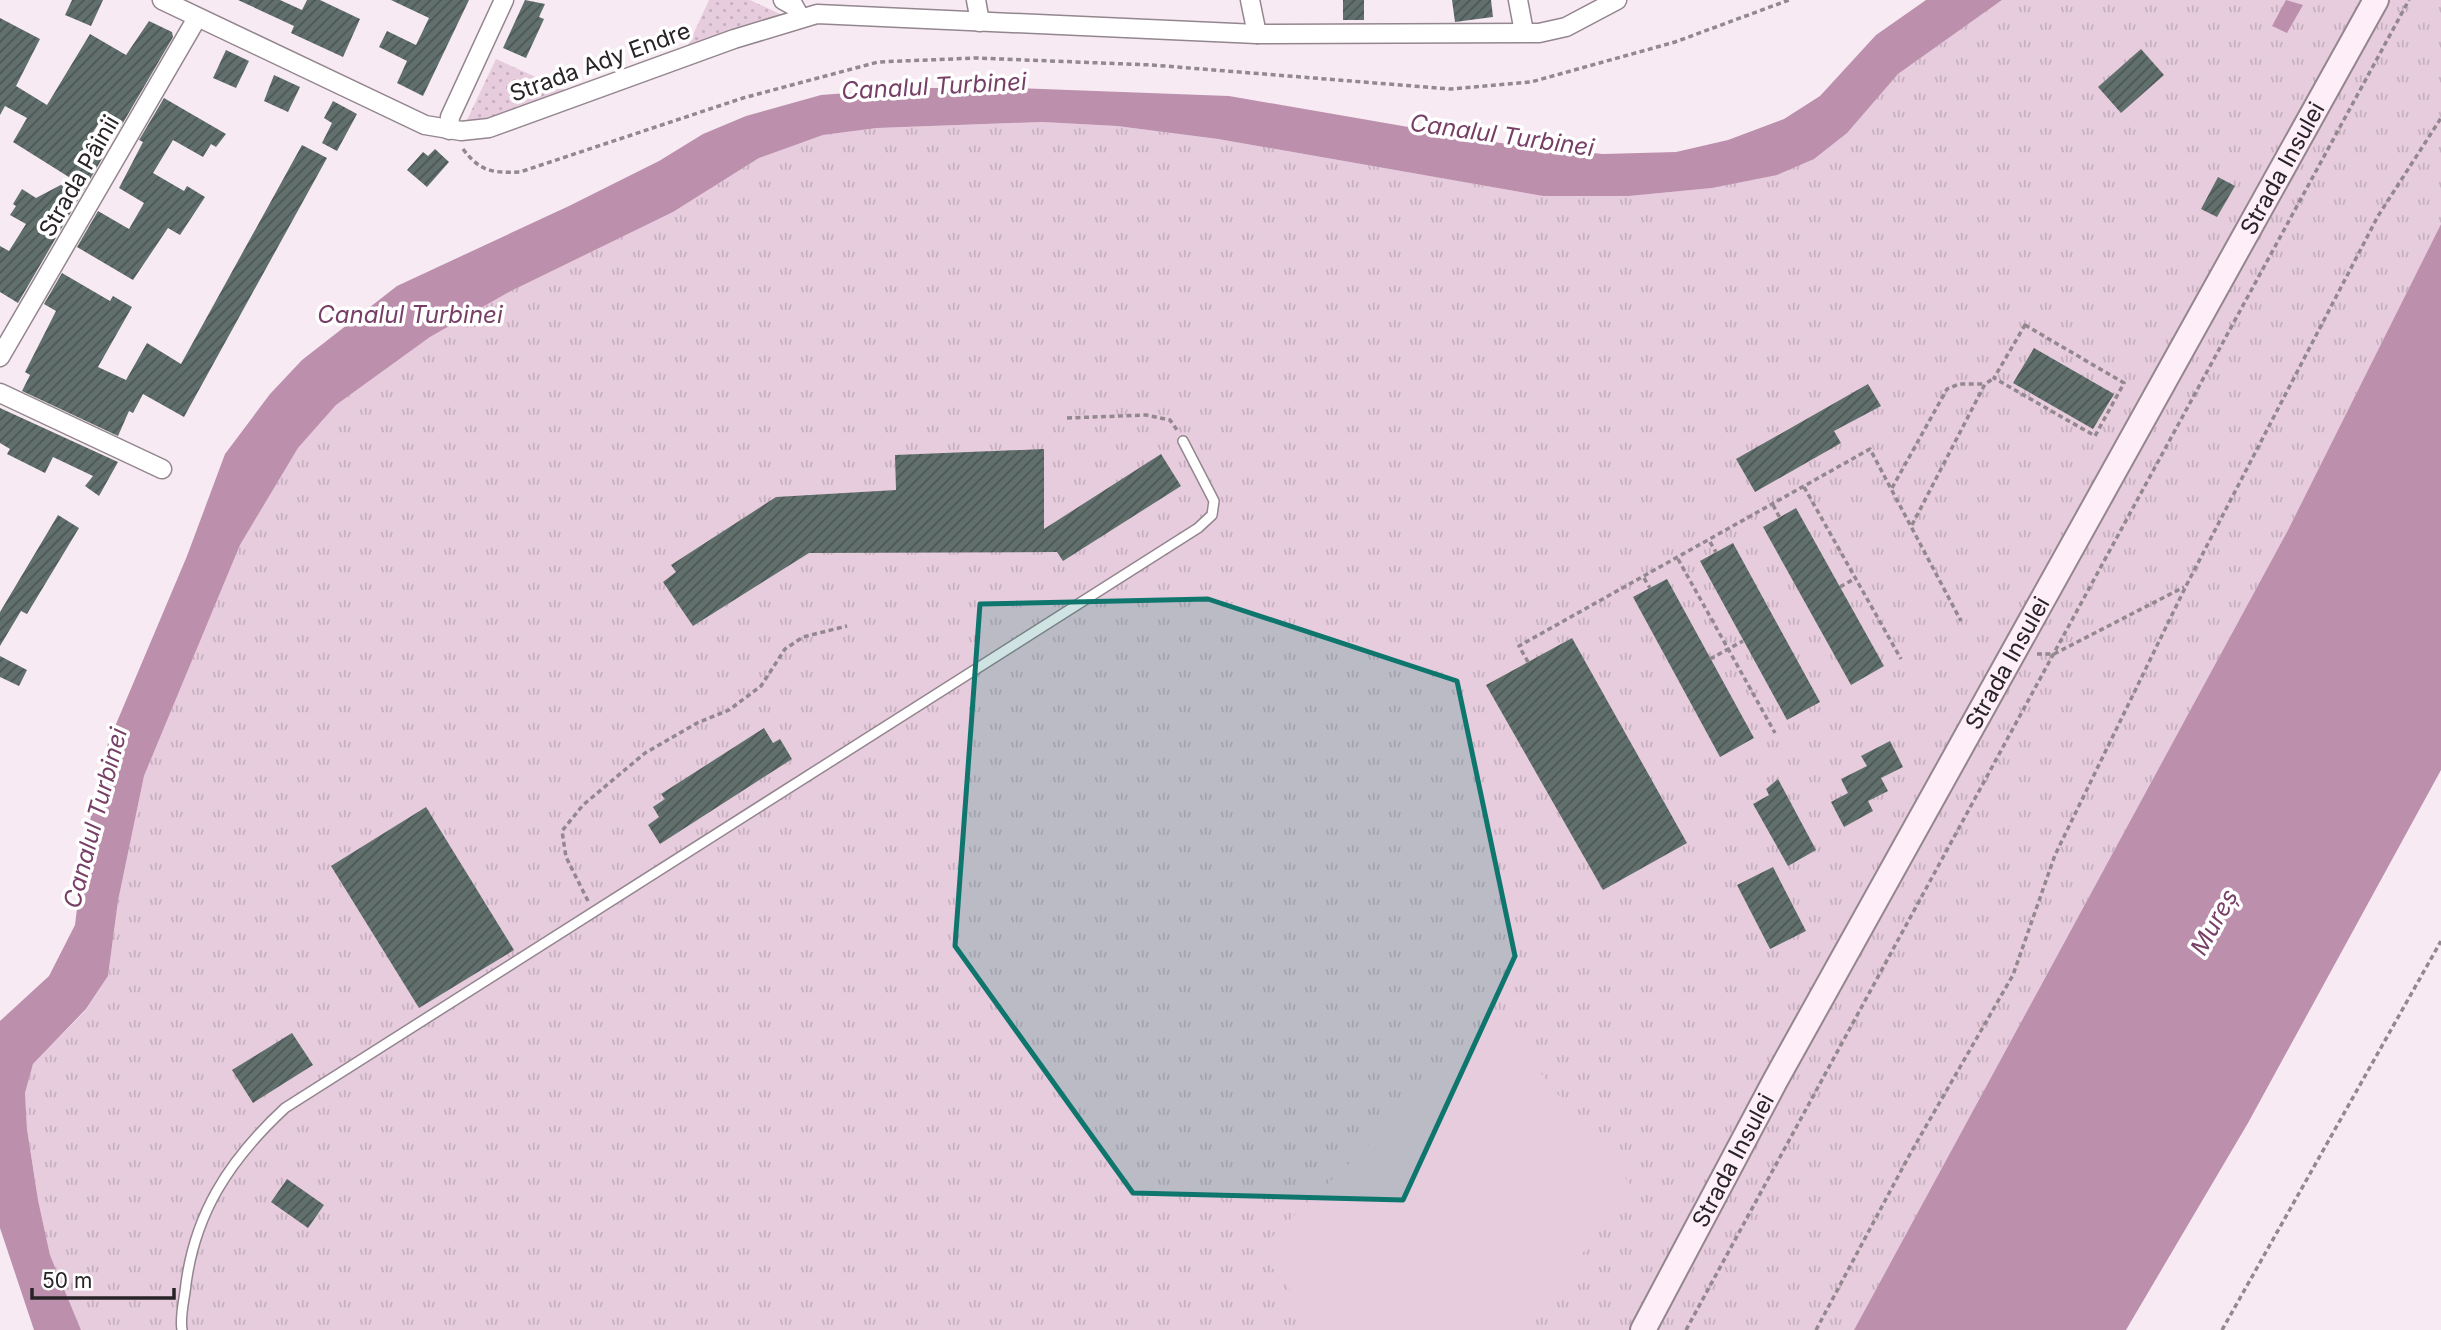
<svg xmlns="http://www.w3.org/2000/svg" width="2441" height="1330" viewBox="0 0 2441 1330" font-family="Inter,sans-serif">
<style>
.grass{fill:url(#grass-dots)}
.park{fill:url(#park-tufts)}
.pitch{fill:#e7ccdd}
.water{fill:#bc90ad}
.building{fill:url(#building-hatch)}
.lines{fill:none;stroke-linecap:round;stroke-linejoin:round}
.lane-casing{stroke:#93868e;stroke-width:12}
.street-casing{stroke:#93868e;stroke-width:21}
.secondary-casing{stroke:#93868e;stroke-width:28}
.path{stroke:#92888e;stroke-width:3.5;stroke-dasharray:5 3.5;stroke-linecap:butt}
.lane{stroke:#fff;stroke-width:9}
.street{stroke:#fff;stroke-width:18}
.secondary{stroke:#fdeef8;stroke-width:24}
.marked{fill:#0f766e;fill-opacity:0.2;stroke:#0f766e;stroke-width:5;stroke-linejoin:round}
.labels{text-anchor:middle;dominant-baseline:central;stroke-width:7;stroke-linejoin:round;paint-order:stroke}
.street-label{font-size:23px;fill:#282326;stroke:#fff}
.water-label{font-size:24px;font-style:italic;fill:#773f66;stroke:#fff}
</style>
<defs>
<pattern id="grass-dots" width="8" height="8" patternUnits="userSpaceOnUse" patternTransform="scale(1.75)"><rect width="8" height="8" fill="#e7ccdd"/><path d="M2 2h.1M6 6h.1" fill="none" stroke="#c6afbe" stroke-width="1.8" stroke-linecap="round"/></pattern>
<pattern id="park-tufts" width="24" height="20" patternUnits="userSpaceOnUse" patternTransform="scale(1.75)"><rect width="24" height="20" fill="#e7ccdd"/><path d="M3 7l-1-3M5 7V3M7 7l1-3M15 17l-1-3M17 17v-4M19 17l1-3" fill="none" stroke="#c6afbe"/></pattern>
<pattern id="building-hatch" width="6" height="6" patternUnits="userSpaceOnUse" patternTransform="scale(1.75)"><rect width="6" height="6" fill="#61706c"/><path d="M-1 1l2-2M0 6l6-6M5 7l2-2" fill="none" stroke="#4c5654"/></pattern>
</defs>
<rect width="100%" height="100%" fill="#f8eaf3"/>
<g class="grass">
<polygon points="709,0 750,0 780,14 778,18 684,54"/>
<polygon points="496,59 576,95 522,115 466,122"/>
</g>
<polygon class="park" points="2002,0 2441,0 2441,224 2288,530 1854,1330 81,1330 50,1255 38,1200 27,1129 25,1093 33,1064 86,1010 108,976 118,901 144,776 240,545 298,448 336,405 430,337 509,292 673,212 759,158 823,135 877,128 1042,122 1117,126 1218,139 1543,196 1629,196 1712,188 1877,97 1898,74"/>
<polygon class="pitch" points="1499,1021 1634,1189 1521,1330 1322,1330 1258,1250"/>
<g class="water">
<polygon points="1926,0 2002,0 1898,74 1847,133 1814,159 1777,175 1712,188 1629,196 1543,196 1218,139 1117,126 1042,122 877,128 823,135 759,158 673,212 509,292 430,337 336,405 298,448 240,545 144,776 118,901 108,976 86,1009 33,1064 25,1093 27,1129 38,1200 50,1255 81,1330 34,1330 0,1228 0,1021 49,976 75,925 85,842 108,743 187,556 225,454 270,394 302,360 397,286 569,206 659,161 703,134 746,116 821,95 911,88 1015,88 1229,96 1518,146 1603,154 1676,152 1728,140 1784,119 1820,96 1876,35"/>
<polygon points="2286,0 2303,5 2287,33 2272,26"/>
<polygon points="2441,224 2441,770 2248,1123 2126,1330 1854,1330 2288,530"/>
</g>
<g class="building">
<polygon points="72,0 103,0 91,26 65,15"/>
<polygon points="238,0 280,0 302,10 307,0 320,0 360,19 343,57 291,33 294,26"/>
<polygon points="391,0 469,0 423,96 397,83 407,61 379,47 387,31 416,45 429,18"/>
<polygon points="525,0 545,4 539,17 544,19 526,58 503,48"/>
<rect x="1343" y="0" width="21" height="20"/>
<polygon points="1452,0 1491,0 1493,17 1455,22"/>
<polygon points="0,18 40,39 16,86 47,105 90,34 126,55 149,21 172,32 173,37 120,128 102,118 87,142 96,148 94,152 103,157 18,303 0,292 0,246 9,251 26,224 10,215 16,206 13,204 22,189 36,198 72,179 13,142 27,118 5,106 0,115"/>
<polygon points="2141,49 2164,75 2121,113 2098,87"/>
<polygon points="226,50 249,61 236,88 213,78"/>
<polygon points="274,75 300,87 288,112 264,101"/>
<polygon points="164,98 226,134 216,147 211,144 203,157 173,140 153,173 184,191 187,186 205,197 180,235 168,228 133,280 77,247 98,211 129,229 144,203 119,188 143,142 139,140"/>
<polygon points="333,101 357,114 337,151 322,143 332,123 324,118"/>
<polygon points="302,145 327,158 184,417 143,394 133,413 129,411 118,436 22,391 30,375 25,372 56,311 44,304 62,273 110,301 113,296 132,307 98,367 126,380 147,343 181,364"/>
<polygon points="435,149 449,162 427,187 407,170 423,152 428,156"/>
<polygon points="2218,177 2235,186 2217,217 2201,209"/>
<polygon points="2034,348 2114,394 2093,429 2013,383"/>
<polygon points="1868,384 1881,406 1834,431 1841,443 1755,492 1736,459"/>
<polygon points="0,408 118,462 99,496 85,486 93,476 53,457 45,473 7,454 10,449 0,443"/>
<polygon points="1044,449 1044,529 1161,454 1181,486 1063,561 1057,552 809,553 693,626 663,582 676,572 671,565 776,497 896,490 895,455"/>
<polygon points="1796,508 1884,666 1851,685 1763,527"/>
<polygon points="58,515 79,528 27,614 21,611 0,646 0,612"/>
<polygon points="1733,543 1820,702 1787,720 1700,561"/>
<polygon points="1667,579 1754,738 1720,757 1633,597"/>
<polygon points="1572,638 1687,843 1603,890 1486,685"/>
<polygon points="0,656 27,670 19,686 0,677"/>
<polygon points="764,728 773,743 780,739 792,759 660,844 648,825 659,817 653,807 665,799 661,794"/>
<polygon points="1890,741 1903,767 1881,778 1888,791 1868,801 1873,811 1844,827 1831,802 1848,793 1841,779 1867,766 1861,756"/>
<polygon points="1778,779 1816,850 1788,866 1753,804 1769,795 1766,789"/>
<polygon points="426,807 514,950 419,1008 331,866"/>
<polygon points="1773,867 1806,931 1770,949 1737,885"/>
<polygon points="292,1033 313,1065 253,1103 232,1070"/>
<polygon points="287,1179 324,1205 308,1228 271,1202"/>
</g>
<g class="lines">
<defs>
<path id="lane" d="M182,1330c-2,-12 1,-25 3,-38 8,-77 44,-132 100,-184l913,-580 14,-13 2,-14 -31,-60"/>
<g id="street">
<polyline points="162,0 425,125 461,131 489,128 734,39 817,14 1257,34 1539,33 1566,27 1617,0"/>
<polyline points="783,0 794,6 800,17"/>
<polyline points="976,0 980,22"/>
<polyline points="1250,0 1257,34"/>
<polyline points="1518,0 1524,32"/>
<polyline points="449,130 450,117 504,0"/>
<polyline points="0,357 197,18"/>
<polyline points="0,393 162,469"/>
</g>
<g id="secondary">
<path id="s1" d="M1643,1330l132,-249 601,-1081"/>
</g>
</defs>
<use href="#lane" class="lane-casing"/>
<use href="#street" class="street-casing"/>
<use href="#secondary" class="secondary-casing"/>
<g class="path">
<path d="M463,149c17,23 30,24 57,23l223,-74 135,-36 98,-4 176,7 298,24 81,-7 144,-40 114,-42"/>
<polygon points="2025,325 2124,383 2095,436 1994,378"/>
<polyline points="1067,418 1146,415 1170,420 1177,430"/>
<polyline points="1804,487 1901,659"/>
<polyline points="1892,488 1947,389 1959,384 1985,384"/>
<polyline points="1773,505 1780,518"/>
<polyline points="1912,525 1985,384 1994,378"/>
<polyline points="1710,542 1716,552"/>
<polyline points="1678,559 1775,733"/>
<polyline points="1644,578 1650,588"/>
<polyline points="1840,587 1856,578"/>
<polyline points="2037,654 2054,654 2184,587"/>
<polyline points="1710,659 1743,641"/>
<polyline points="1528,662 1519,646 1870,449 1961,621"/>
<polyline points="588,901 566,857 562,831 583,805 645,753 697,723 729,710 761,686 785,649 803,637 847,626"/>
<polyline points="1686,1330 2409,0"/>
<polyline points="1816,1330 1910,1154 2013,975 2055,855 2186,586 2378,216 2441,118"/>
<polyline points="2222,1330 2441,941"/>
</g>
<use href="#lane" class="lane"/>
<use href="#street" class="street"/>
<use href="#secondary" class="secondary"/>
</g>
<path class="marked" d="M1208,599l249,82 58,275 -112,244 -270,-7 -178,-247 25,-342z"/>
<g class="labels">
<g class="street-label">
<text transform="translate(600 62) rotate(-20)">Strada Ady Endre</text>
<text stroke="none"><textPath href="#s1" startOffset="1326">Strada Insulei</textPath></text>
<text transform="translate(79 176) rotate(-60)">Strada Pâinii</text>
<text stroke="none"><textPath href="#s1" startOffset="760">Strada Insulei</textPath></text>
<text stroke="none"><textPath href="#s1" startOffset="192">Strada Insulei</textPath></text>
</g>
<g class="water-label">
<text transform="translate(934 86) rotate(-3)">Canalul Turbinei</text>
<text transform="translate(1502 135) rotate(8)">Canalul Turbinei</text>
<text x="410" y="314">Canalul Turbinei</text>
<text transform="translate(95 818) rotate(-75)">Canalul Turbinei</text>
<text transform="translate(2214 922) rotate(-61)">Mureș</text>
</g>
</g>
<path d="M32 1288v10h142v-10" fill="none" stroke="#282326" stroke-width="3.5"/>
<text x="42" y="1288" font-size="21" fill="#282326" stroke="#ffffff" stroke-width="5" paint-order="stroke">50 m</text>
</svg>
